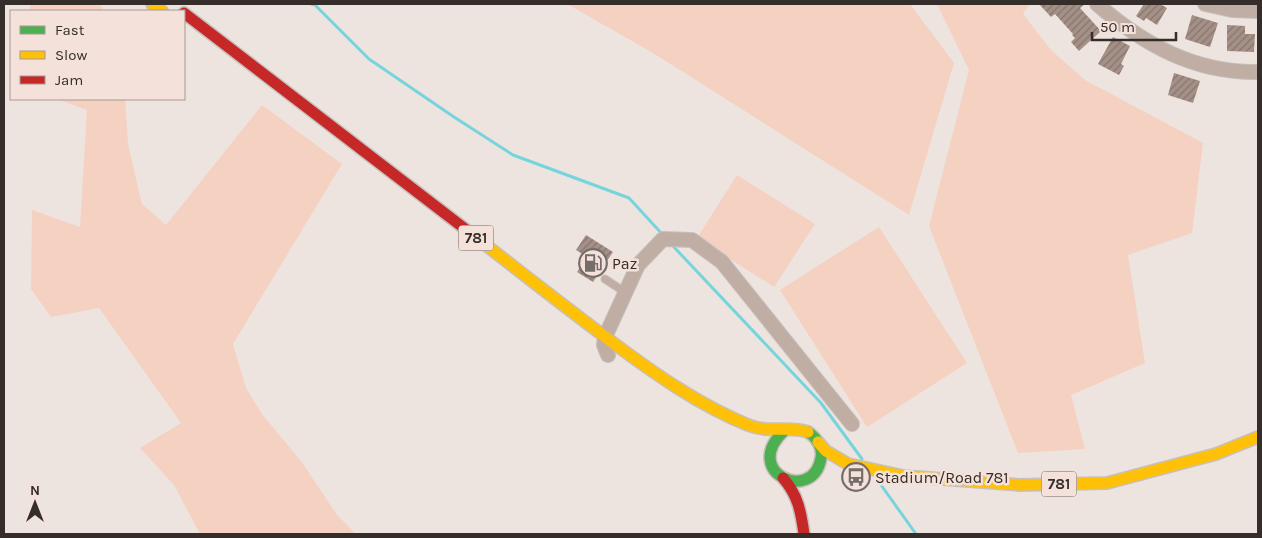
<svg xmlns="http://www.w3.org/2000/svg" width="1262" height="538" viewBox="0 0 1262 538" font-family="Karla,sans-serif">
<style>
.grass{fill:#f4d1c1}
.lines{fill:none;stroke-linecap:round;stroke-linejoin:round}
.stream{stroke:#76d5dc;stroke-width:3}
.building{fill:url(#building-hatch)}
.lane-casing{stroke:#c7c0bc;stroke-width:9}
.street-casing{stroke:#c7c0bc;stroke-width:16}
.fast-casing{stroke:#c7c0bc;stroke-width:14}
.slow-casing{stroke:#c7c0bc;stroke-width:14}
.jam-casing{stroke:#c7c0bc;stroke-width:14}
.lane{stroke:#c0aea5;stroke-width:7}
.street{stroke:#c0aea5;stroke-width:14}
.fast{stroke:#4caf50;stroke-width:11}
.slow{stroke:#ffc107;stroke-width:11}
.jam{stroke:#c62828;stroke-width:11}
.labels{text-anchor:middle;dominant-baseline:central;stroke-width:5;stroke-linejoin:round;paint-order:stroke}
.shield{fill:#f4e1d9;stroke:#6e635e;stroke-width:1}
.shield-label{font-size:15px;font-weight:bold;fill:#342d2a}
.poi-label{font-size:16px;fill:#342d2a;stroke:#f4e1d9;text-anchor:start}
</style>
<defs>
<pattern id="building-hatch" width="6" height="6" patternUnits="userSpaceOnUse" patternTransform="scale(1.25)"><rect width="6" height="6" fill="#a49086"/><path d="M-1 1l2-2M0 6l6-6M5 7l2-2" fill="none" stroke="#86766e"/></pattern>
</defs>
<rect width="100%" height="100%" fill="#eee4df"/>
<g class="grass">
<polygon points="30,4 100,4 104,11 30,11"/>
<polygon points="567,4 910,4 954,63 909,215 653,53"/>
<polygon points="937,4 1030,4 1023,14 1051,50 1085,80 1203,143 1192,233 1128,255 1145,363 1071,395 1085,449 1018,453 929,226 969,70"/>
<polygon points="57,99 125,99 128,144 142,204 166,225 262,105 342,164 233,344 246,388 262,414 301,461 337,515 356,534 200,534 174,485 140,448 181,423 99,308 51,317 31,289 32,210 80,227 87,110"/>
<polygon points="737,175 815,224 774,287 697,238"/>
<polygon points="879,227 967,363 867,427 780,290"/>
</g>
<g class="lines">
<g class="stream">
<polyline points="311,4 315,5 369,59 454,117 513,155 629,198 663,235"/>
<polyline points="672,245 821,403 862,459"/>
<polyline points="876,478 916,534"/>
</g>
</g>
<g class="building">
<polygon points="1039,4 1085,4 1080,8 1101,31 1079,51 1071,42 1075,38 1072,35 1073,34 1055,14 1051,17"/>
<polygon points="1144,4 1160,4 1167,8 1157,25 1146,18 1144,21 1136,16"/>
<polygon points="1192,15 1218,23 1210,47 1185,39"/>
<polygon points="1227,25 1245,26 1245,34 1255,34 1254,52 1227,51"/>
<polygon points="1113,37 1130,46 1121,64 1124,66 1119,75 1098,64"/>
<polygon points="1174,73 1200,81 1193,103 1168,95"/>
<polygon points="586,235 613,252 593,282 577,272 587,257 576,250"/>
</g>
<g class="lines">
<defs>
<polyline id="lane" points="605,279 626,293"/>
<g id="street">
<path d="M1097,4c47,41 98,69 161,68"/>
<polyline points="1205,4 1232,10 1258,11"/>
<polyline points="608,355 604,345 605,337 638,265 663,239 692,240 722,262 852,424"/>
</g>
<path id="fast" d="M784,431c-44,41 29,74 37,27 2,-10 -4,-20 -13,-26"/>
<g id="slow">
<polyline points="152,4 162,11"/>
<path d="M473,235c46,36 92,72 139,107 43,32 87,63 136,83 23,9 41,0 60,7"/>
<polyline points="818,442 826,451 848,464 903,476 1020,485 1107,483 1216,454 1258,437"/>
</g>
<g id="jam">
<polyline points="184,13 473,235"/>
<path d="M783,478c15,17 18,34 21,56"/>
</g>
</defs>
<use href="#lane" class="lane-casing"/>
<use href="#street" class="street-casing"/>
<use href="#fast" class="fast-casing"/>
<use href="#slow" class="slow-casing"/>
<use href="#jam" class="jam-casing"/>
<use href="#lane" class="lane"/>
<use href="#street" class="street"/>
<use href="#fast" class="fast"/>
<use href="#slow" class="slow"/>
<use href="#jam" class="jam"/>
</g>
<defs>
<symbol id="fuel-ring" viewBox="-11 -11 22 22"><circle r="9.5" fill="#f4e1d9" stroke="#756d69" stroke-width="1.5"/><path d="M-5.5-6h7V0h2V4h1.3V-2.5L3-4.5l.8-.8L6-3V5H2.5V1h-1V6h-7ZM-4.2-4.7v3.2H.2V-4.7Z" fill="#756d69"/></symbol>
<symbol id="bus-ring" viewBox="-11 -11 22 22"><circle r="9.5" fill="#f4e1d9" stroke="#756d69" stroke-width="1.5"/><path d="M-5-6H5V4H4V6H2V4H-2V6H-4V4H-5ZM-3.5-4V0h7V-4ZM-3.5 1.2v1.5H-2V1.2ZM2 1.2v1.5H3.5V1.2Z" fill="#756d69"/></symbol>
</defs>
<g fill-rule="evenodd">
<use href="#fuel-ring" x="577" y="247" width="32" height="32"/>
<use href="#bus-ring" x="840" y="461" width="32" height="32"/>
</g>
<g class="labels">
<g class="shield">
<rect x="458.5" y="225.5" width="35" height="25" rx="4"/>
<rect x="1041.5" y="471.5" width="35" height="25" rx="4"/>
</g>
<g class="shield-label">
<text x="476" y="238">781</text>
<text x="1059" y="484">781</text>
</g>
<g class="poi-label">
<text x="612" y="263">Paz</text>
<text x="875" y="477">Stadium/Road 781</text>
</g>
</g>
<rect width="1262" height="538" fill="none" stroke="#342d2a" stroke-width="10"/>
<rect x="10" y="10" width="175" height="90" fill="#f4e1d9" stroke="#a79993"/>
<rect x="20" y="26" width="25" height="8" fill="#4caf50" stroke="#a79993"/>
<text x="55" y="35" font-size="15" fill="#342d2a">Fast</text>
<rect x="20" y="51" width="25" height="8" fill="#ffc107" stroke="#a79993"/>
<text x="55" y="60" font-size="15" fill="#342d2a">Slow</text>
<rect x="20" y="76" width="25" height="8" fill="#c62828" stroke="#a79993"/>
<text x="55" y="85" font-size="15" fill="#342d2a">Jam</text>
<g transform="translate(35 503)" stroke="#f4e1d9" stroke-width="4" paint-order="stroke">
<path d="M0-4L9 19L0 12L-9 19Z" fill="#342d2a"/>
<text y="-8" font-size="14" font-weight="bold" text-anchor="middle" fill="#342d2a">N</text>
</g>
<path d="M1092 32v8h84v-8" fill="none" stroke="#342d2a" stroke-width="2.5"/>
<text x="1100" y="32" font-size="15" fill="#342d2a" stroke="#f4e1d9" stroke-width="4" paint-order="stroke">50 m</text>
</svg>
